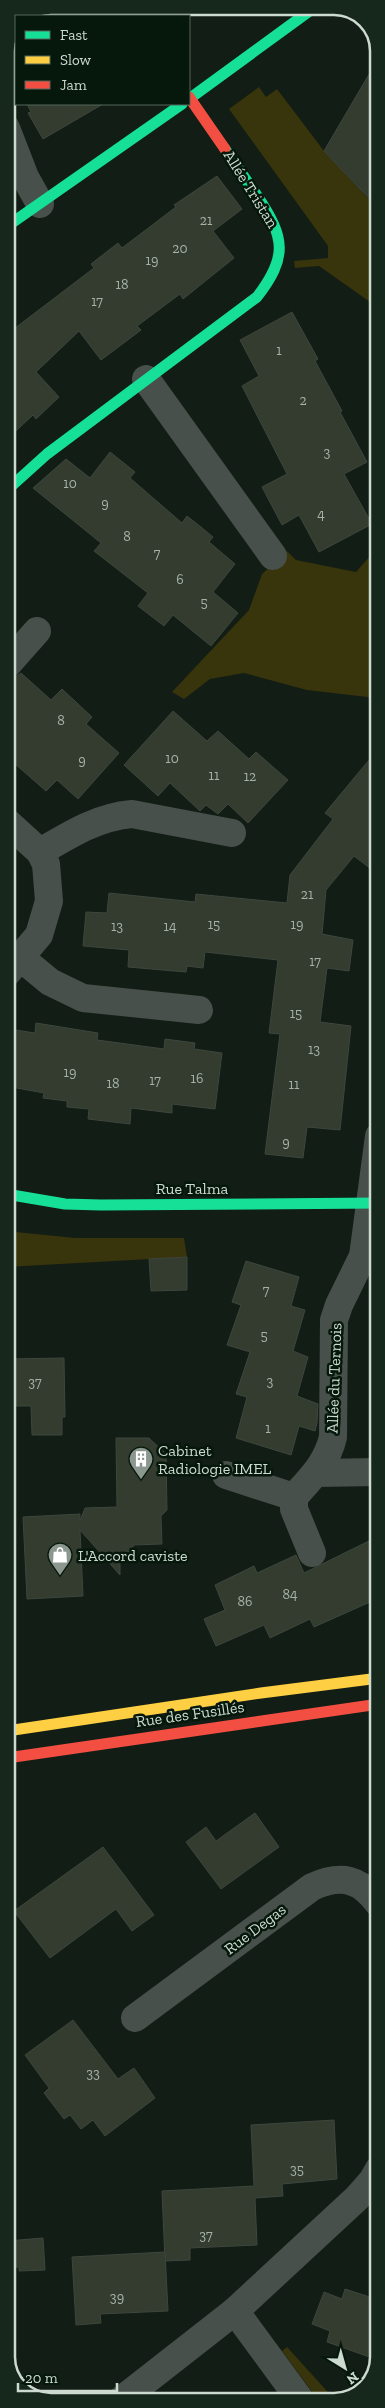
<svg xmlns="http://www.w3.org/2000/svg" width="385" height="2408" viewBox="0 0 385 2408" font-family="'Zilla Slab',serif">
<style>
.green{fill:#38340c}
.building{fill:#333c2f;stroke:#3e463d}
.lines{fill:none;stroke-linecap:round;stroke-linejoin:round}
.street{stroke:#47504a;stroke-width:28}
.fast{stroke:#16e098;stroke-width:11}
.slow{stroke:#ffcf43;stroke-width:11}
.jam{stroke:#f24e42;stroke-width:11}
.labels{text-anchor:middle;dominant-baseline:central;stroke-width:5;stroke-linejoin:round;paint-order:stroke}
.number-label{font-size:14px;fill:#a6b2a8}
.street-label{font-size:16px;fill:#cddad0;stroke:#05180b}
.poi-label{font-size:16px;fill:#cddad0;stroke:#05180b;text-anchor:start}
.rim{fill:none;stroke:#cddad0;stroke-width:2.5}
</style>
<rect width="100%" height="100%" fill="#121d15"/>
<g class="green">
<polygon points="259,87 266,97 277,89 324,151 378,209 378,321 370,302 319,266 295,268 294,261 328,258 328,246 229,109"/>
<polygon points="378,547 379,695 376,698 307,690 244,673 210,679 184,699 172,692 249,610 262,574 287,551 296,560 356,572"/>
<polygon points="6,1231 75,1238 184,1238 187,1257 6,1267"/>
<polygon points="287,2347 336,2401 319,2401 282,2351"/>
</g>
<g class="building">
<polygon points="378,59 378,208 324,151"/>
<polygon points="27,104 103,104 43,139 28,113 31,112"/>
<polygon points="217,176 242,209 213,231 234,258 183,299 180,294 137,326 141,330 101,360 79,331 36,372 59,397 36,419 33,415 6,440 6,335 94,268 91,264 118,243 122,248 176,207 174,205"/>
<polygon points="292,312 318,359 315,361 342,411 340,412 367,462 344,474 372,524 319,552 299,515 282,525 262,487 287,474 242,386 259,376 240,340"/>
<polygon points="110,452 135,472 130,478 182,523 187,516 201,527 213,537 209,542 235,564 213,592 238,613 211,646 173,615 164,626 138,606 148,593 94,551 101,543 33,488 66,459 90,478"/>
<polygon points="21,673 51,700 62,689 92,717 86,724 119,753 78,799 57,780 46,791 6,756 6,684"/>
<polygon points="173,711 207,741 218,731 249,759 256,752 288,780 248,823 228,804 218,814 206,805 200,811 170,783 158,796 124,765"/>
<polygon points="379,748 379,875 354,856 326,890 322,934 353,940 349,971 327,968 320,1022 351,1026 340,1130 307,1127 303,1158 265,1154 280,1034 269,1033 278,960 205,952 203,968 187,966 186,972 128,967 129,950 83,946 86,912 107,913 109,893 195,902 196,894 287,903 290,875 333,819 325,813"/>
<polygon points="36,1023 98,1033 97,1040 164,1049 165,1039 195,1043 194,1049 222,1053 215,1109 172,1104 172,1113 131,1108 130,1124 88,1119 89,1109 67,1107 67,1101 43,1098 44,1093 6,1086 9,1029 35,1033"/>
<polygon points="187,1257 187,1290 151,1291 149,1259"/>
<polygon points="246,1261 299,1277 291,1306 305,1310 293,1351 308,1357 297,1396 318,1404 317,1423 315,1431 299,1426 291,1455 236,1438 247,1397 236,1394 250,1352 227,1345 241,1305 232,1302"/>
<polygon points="64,1358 65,1417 62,1417 62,1435 32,1435 31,1406 6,1406 6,1359"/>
<polygon points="116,1438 149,1438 166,1454 167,1510 161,1516 162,1544 133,1545 133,1551 120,1552 120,1575 80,1530 83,1596 27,1599 23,1517 80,1514 80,1521 85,1508 117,1507"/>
<polygon points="369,1541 379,1562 379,1598 314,1627 310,1619 270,1638 264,1625 216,1646 204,1619 225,1610 215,1585 254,1566 257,1573 296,1555 304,1573"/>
<polygon points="255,1813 279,1847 221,1889 186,1842 206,1827 216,1841"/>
<polygon points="103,1847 154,1915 132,1931 116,1909 50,1958 14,1911"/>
<polygon points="73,2020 118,2079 134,2068 155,2098 105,2136 93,2120 81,2129 70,2115 64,2119 44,2093 49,2088 25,2055"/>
<polygon points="334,2120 337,2179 282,2184 283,2196 255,2198 257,2245 190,2248 190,2260 165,2261 162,2191 254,2186 251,2125"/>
<polygon points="43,2238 45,2270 19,2271 19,2267 7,2268 7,2241"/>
<polygon points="165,2252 168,2311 100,2314 101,2323 76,2325 72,2257"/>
<polygon points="345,2289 379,2300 378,2360 327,2342 330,2331 312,2324 324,2292 342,2299"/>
</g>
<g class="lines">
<g class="street">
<polyline points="148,6 150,16"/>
<polyline points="6,128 25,177 40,204"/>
<polyline points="146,379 273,556"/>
<polyline points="6,666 37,631"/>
<polyline points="6,821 40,852 46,864 49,901 39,935 6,974"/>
<path d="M40,852c29,-17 57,-35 92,-38l100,19"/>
<polyline points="21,958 50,982 83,998 199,1010"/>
<polyline points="316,1473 379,1472"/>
<polyline points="226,1475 294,1497"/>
<path d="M312,1553l-18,-44v-12c17,-19 33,-34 39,-60l1,-117 5,-15 24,-49 16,-120"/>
<path d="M135,2018l177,-131c29,-13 48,-9 67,17"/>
<polyline points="235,2311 301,2401"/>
<polyline points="120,2401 235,2311 357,2198 372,2181 379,2169"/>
</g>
<g class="fast">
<polyline points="189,99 315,7"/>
<polyline points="6,227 182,104"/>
<path d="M6,491l41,-37 210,-157c31,-40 28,-59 1,-100 -11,-16 -22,-32 -33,-48"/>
<polyline points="6,1194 65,1204 101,1205 379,1203"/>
</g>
<polyline class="slow" points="7,1731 261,1693 379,1678"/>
<g class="jam">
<polyline points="189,97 225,149"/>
<polyline points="7,1758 379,1704"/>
</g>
</g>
<defs>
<symbol id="building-pin" viewBox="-11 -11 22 30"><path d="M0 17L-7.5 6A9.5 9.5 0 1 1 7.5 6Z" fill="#8c988f" stroke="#05180b"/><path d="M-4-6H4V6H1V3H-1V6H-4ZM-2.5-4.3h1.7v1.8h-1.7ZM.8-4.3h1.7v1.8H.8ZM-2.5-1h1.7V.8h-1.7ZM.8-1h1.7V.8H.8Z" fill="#fff"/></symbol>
<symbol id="shop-pin" viewBox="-11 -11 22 30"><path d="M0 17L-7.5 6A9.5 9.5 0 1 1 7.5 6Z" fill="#8c988f" stroke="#05180b"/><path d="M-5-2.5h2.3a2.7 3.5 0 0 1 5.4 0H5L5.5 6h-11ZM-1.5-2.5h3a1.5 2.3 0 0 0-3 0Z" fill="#fff"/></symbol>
</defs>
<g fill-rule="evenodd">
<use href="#building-pin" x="127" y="1445" width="28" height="38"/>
<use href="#shop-pin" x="46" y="1541" width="28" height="38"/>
</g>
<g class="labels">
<g class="number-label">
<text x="206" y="220">21</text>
<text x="180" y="248">20</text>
<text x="152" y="260">19</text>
<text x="122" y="284">18</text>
<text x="97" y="301">17</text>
<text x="279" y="350">1</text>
<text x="303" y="400">2</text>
<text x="327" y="452">3</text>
<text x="70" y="483">10</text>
<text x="105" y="503">9</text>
<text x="321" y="514">4</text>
<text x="127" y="536">8</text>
<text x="157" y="553">7</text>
<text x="180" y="579">6</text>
<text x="204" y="602">5</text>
<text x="61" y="720">8</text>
<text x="172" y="758">10</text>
<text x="82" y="760">9</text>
<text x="214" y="775">11</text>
<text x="250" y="776">12</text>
<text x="307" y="894">21</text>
<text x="214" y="924">15</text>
<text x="297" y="924">19</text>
<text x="117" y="926">13</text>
<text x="170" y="926">14</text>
<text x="315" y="961">17</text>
<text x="296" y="1013">15</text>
<text x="314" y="1049">13</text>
<text x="70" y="1072">19</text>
<text x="197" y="1078">16</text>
<text x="155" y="1080">17</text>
<text x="113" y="1083">18</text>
<text x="294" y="1084">11</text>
<text x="286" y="1142">9</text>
<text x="266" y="1290">7</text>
<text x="264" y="1335">5</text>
<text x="270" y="1381">3</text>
<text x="35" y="1382">37</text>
<text x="268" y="1428">1</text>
<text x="290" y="1594">84</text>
<text x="245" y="1601">86</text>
<text x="93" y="2073">33</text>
<text x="297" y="2169">35</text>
<text x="206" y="2235">37</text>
<text x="117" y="2297">39</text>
</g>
<g class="street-label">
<text transform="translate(251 189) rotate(58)">Allée Tristan</text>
<text x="192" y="1188">Rue Talma</text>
<text transform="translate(334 1378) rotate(-88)">Allée du Ternois</text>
<text transform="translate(190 1714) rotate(-8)">Rue des Fusillés</text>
<text transform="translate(255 1929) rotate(-37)">Rue Degas</text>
</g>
<g class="poi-label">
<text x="158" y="1450">Cabinet<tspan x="158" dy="18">Radiologie IMEL</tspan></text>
<text x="78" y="1555">L'Accord caviste</text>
</g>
</g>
<path d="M0 0H385V2408H0ZM51 15H334A36 36 0 0 1 370 51V2357A36 36 0 0 1 334 2393H51A36 36 0 0 1 15 2357V51A36 36 0 0 1 51 15Z" fill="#15281b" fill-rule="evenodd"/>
<path class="rim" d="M51 15H334A36 36 0 0 1 370 51V2357A36 36 0 0 1 334 2393H51A36 36 0 0 1 15 2357V51A36 36 0 0 1 51 15Z"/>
<rect x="15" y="15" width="175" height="90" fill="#05180b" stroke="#55665a"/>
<rect x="25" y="31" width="25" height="8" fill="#16e098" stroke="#55665a"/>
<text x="60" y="40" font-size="15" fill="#cddad0">Fast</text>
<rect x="25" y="56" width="25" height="8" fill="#ffcf43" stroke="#55665a"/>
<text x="60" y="65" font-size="15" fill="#cddad0">Slow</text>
<rect x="25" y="81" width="25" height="8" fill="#f24e42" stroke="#55665a"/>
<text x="60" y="90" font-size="15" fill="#cddad0">Jam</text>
<g transform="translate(345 2368) rotate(143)" stroke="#05180b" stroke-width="4" paint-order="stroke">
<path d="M0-4L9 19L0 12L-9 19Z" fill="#cddad0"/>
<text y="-8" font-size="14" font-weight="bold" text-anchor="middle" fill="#cddad0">N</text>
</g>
<path d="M18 2383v8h99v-8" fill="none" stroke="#cddad0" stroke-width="2.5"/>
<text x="25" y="2383" font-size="15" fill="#cddad0" stroke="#05180b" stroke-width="4" paint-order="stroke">20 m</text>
</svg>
